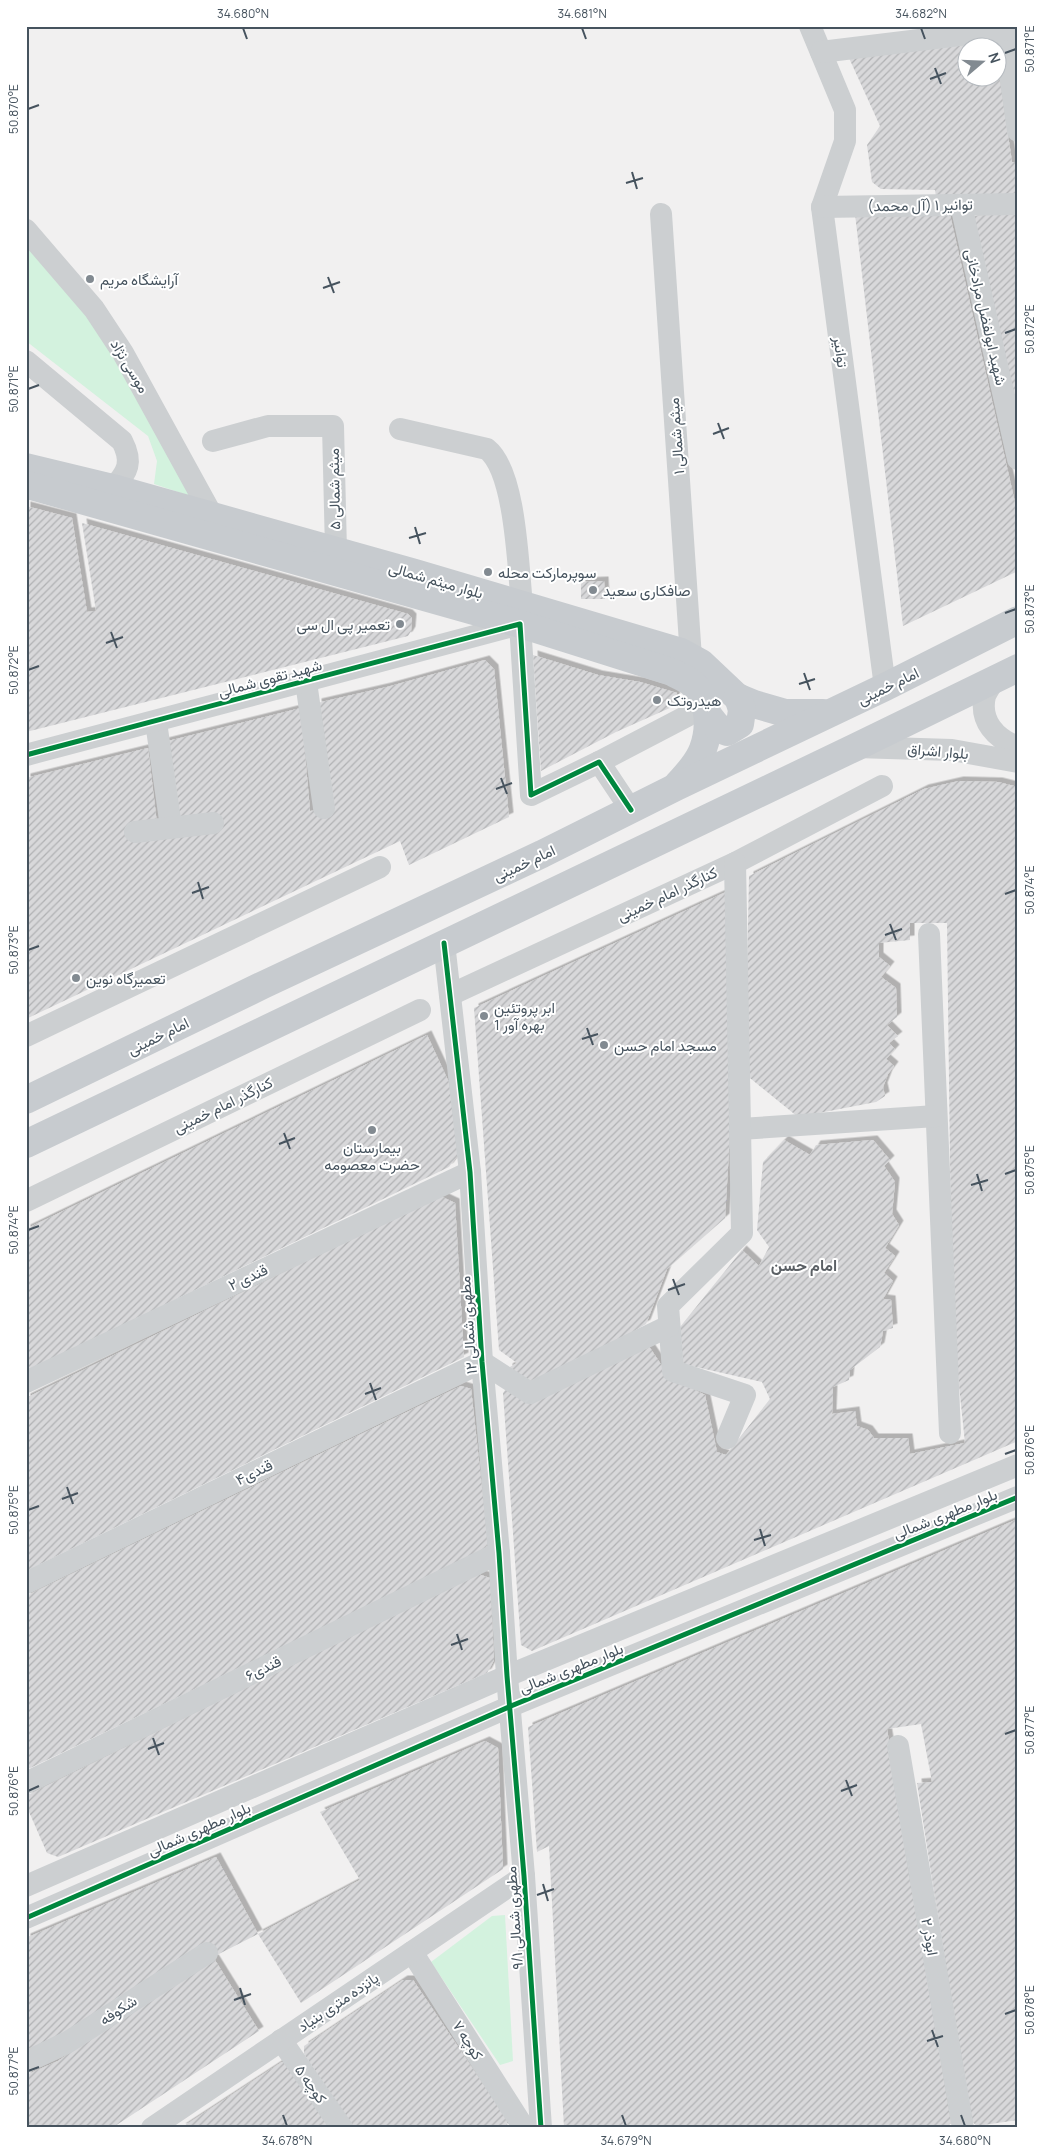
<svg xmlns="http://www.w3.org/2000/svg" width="1044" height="2154" viewBox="0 0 1044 2154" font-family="Manrope,Vazirmatn,sans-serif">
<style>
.green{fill:#d3f2de}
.building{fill:url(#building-hatch);filter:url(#shadow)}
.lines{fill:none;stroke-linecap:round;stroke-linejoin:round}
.minor{stroke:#cccfd1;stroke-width:22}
.major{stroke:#c7cbcf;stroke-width:28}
.cycleway-casing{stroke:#fff;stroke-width:8}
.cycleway{stroke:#00873e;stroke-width:5}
.ticks{fill:none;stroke:#46535e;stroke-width:2}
.poi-dot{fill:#828a91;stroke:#fff;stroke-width:2}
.labels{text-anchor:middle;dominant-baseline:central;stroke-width:4;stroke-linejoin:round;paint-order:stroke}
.street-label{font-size:15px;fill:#46535e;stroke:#fff}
.poi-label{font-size:15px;fill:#46535e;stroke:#fff;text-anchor:start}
.neighbourhood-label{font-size:16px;font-weight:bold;fill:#5b6065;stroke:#fff}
.neatline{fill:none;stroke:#46535e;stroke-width:2}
.ticks-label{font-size:12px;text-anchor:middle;fill:#46535e}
</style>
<defs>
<pattern id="building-hatch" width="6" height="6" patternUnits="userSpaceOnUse" patternTransform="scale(1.25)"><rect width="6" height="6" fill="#d8d8da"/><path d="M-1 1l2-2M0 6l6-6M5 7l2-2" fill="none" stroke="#b1b2b4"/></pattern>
<filter id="shadow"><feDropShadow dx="4.5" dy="-4.5" stdDeviation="0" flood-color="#0004"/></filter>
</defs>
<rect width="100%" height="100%" fill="#f1f0f0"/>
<g class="green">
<polygon points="26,240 111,342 196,498 154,484 157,461 148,436 26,341"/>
<polygon points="505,1915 513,2061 500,2065 431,1962 492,1916"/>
</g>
<g class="building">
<polygon points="993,40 994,48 966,48 966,78 996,78 998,67 1012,162 1018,162 1018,194 936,197 935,190 881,189 872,182 867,145 880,126 849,58"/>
<polygon points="1018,213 1018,421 972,216"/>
<polygon points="855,214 950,215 1018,516 1018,571 903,626"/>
<polygon points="26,506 72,518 87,612 96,611 82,523 408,614 412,618 411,631 408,636 26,732"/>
<polygon points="604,581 605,599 581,599 581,582"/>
<polygon points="533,655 598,675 640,682 677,693 672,707 616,732 541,771"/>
<polygon points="485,660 494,669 509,817 409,865 400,841 26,1019 26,778 148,748 157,824 173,824 164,742 301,708 310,811 327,810 317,703 387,687"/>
<polygon points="959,781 998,782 1018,787 1018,1441 532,1651 521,1645 503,1393 508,1386 508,1368 517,1363 499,1350 474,1008 726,892 733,1081 725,1218 667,1269 646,1324 611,1345 648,1345 670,1378 705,1395 717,1452 726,1455 770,1399 762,1382 683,1364 680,1327 742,1250 759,1266 769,1247 757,1230 763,1162 784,1140 810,1155 816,1145 873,1140 890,1160 884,1166 895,1182 892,1214 899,1225 885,1248 895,1256 884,1273 893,1281 883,1299 891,1300 893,1328 883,1331 880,1347 850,1370 849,1380 833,1387 832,1414 855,1411 857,1426 868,1430 874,1438 908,1438 910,1454 965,1443 952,1318 947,923 910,923 910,940 879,943 879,957 890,966 881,977 896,988 897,1017 887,1025 898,1036 889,1043 895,1049 886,1059 894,1066 888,1074 883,1087 885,1096 876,1102 798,1117 745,1074 749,876 924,789"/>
<polygon points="427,1035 452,1089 460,1152 449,1167 26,1372 26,1229"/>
<polygon points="440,1196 455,1203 464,1357 26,1571 26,1398"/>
<polygon points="461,1386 471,1389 488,1542 485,1550 26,1770 26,1596"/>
<polygon points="1018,1519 1018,2120 977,2126 970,2120 917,1783 932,1782 921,1724 887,1729 951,2123 946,2128 564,2128 549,1846 537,1852 528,1727"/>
<polygon points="478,1574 490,1578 494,1660 487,1673 58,1857 47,1853 26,1805 28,1795"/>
<polygon points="485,1741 498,1748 503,1869 301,2003 258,1934 213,1957 259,2031 112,2128 26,2128 26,2075 58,2061 213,1957 26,2053 26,1938 216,1857 258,1934 360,1880 320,1812"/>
<polygon points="403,1980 413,1980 506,2118 508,2128 354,2128 304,2054 304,2046"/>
<polygon points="282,2062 288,2063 333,2128 181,2128"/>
</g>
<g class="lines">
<g class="minor">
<polyline points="810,26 845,110 845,141 822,207 885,687"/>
<polyline points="1004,30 1018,131"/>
<polyline points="821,52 1018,28"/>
<polyline points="961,205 1018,459"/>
<polyline points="822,207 1018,204"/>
<polyline points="661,214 691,658"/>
<polyline points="26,230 94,309 123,353 213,517"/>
<path d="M26,361l96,80c11,21 6,31 -9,47"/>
<path d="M400,429l87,20c29,23 31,119 35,156"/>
<polyline points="213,441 268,426 333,426 336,551"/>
<path d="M995,679c-3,5 -8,12 -10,17 -6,25 11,43 33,51"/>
<polyline points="306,682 324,808"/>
<polyline points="156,722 171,827"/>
<polyline points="856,747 952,750 1018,762"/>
<polyline points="26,755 520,624 531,795 599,762 631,810"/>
<polyline points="599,762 687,716"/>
<polyline points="135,832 213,823"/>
<polyline points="929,934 950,1433"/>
<polyline points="444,943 470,1172 482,1362 499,1553 507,1676 524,1876 541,2128"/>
<polyline points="450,995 735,863 882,786"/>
<polyline points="26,1036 380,867"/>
<polyline points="740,1129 936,1116"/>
<polyline points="26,1201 420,1010"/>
<polyline points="26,1382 470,1172"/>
<polyline points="727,1438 745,1395 673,1371 668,1306 742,1233 735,863"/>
<polyline points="26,1583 482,1362 530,1393 669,1326"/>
<polyline points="898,1746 963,2128"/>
<polyline points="26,1783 499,1553"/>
<polyline points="26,1886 507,1676 1018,1465"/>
<polyline points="26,1918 511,1706 1018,1497"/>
<polyline points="412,1952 524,2128"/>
<polyline points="281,2040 342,2128"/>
<polyline points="26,2062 68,2042 207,1953"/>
<polyline points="152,2128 524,1876"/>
</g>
<g class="major">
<polyline points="26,467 113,488 415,573 681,652 701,663 737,697 754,704 785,713 823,713"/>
<path d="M28,485l492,139 152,48c5,3 12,6 17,9 21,15 22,46 14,68 -5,13 -15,24 -25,35"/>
<polyline points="708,715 719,729 727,732 740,724 742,710 738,697"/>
<polyline points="26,1100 263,985 542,854 676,787 885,687 1018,620"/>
<polyline points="26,1144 856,747 1018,668"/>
</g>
<defs>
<g id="cycleway">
<polyline points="26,755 520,624 531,795 599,762 631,810"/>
<polyline points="444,943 470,1172 482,1362 499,1553 507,1676 524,1876 541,2128"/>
<polyline points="26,1918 511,1706 1018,1497"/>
</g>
</defs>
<use href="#cycleway" class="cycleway-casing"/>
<use href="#cycleway" class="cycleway"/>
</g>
<path class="ticks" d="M243,28l4,11M582,28l4,11M921,28l4,11M1005,53l11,-4M935,68l6,16M930,79l16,-6M28,109l11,-4M632,172l5,17M626,183l17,-5M328,277l6,16M323,288l17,-6M1005,333l11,-4M28,389l11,-4M718,423l6,16M713,434l16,-6M415,527l5,17M409,538l17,-5M1005,613l11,-4M111,632l6,16M106,643l17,-6M28,670l11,-4M804,673l6,17M799,684l16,-5M501,778l6,16M496,789l16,-6M198,882l5,17M192,893l17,-6M1005,894l11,-4M890,924l6,16M885,935l17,-6M28,950l11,-4M587,1028l6,17M582,1039l16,-5M284,1133l6,16M279,1144l16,-6M977,1174l5,17M1005,1174l11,-4M971,1185l17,-5M28,1230l11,-4M673,1279l6,16M668,1290l17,-6M370,1383l6,17M365,1394l16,-6M1005,1454l11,-4M67,1487l6,17M62,1499l16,-6M28,1510l11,-4M760,1529l5,17M754,1540l17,-5M457,1634l5,16M451,1645l17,-6M1005,1734l11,-4M153,1738l6,17M148,1749l16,-6M846,1780l6,16M28,1791l11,-5M841,1791l16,-6M543,1884l5,17M537,1895l17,-6M240,1988l5,17M234,2000l17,-6M1005,2014l11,-4M932,2030l6,17M927,2041l16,-5M28,2071l11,-4M283,2115l4,11M622,2115l4,11M961,2115l4,11"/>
<g class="poi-dot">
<circle cx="90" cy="279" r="5"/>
<circle cx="488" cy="572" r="5"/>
<circle cx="593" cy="590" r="5"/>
<circle cx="400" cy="624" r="5"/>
<circle cx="657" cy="700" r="5"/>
<circle cx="76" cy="978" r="5"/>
<circle cx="484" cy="1016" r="5"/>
<circle cx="604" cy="1045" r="5"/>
<circle cx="372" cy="1130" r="5"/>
</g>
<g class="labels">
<g class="street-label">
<text transform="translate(920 205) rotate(-1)">توانیر ۱ (آل محمد)</text>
<text transform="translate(986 317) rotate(77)">شهید ابولفضل مرادخانی</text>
<text transform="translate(841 352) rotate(82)">توانیر</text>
<text transform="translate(130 366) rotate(59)">موسی نژاد</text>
<text transform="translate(676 436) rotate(-94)">میثم شمالی ۱</text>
<text transform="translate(334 489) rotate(-91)">میثم شمالی ۵</text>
<text transform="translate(436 580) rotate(16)">بلوار میثم شمالی</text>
<text transform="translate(270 678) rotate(-15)">شهید تقوی شمالی</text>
<text transform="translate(888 686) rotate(-26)">امام خمینی</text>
<text transform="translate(938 751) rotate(5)">بلوار اشراق</text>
<text transform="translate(524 863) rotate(-25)">امام خمینی</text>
<text transform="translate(667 894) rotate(-25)">کنارگذر امام خمینی</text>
<text transform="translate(158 1036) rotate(-26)">امام خمینی</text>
<text transform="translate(223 1105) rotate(-26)">کنارگذر امام خمینی</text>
<text transform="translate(248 1277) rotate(-25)">قندی ۲</text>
<text transform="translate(468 1325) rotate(-94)">مطهری شمالی ۱۲</text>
<text transform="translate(254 1472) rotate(-26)">قندی۴</text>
<text transform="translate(945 1514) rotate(-22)">بلوار مطهری شمالی</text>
<text transform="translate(263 1668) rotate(-26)">قندی۶</text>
<text transform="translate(571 1668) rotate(-22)">بلوار مطهری شمالی</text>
<text transform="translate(199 1829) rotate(-24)">بلوار مطهری شمالی</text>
<text transform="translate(514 1918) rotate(-94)">مطهری شمالی ۹/۱</text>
<text transform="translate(930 1937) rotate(80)">ابوذر ۲</text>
<text transform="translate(338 2002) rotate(-34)">پانزده متری بنیاد</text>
<text transform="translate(118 2010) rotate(-33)">شکوفه</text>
<text transform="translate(468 2040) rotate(58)">کوچه ۷</text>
<text transform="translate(311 2084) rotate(55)">کوچه ۵</text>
</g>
<g class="poi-label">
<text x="100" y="279">آرایشگاه مریم</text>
<text x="498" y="572">سوپرمارکت محله</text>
<text x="603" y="590">صافکاری سعید</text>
<text x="390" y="624" text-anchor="end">تعمیر پی ال سی</text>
<text x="667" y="700">هیدروتک</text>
<text x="86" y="978">تعمیرگاه نوین</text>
<text x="494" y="1007">ابر پروتئین<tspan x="494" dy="17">بهره آور 1</tspan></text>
<text x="614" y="1045">مسجد امام حسن</text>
<text x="372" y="1147" text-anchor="middle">بیمارستان<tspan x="372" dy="17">حضرت معصومه</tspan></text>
</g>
<g class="neighbourhood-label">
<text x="804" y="1265">امام حسن</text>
</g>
</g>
<rect width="1044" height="2154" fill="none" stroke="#ffffff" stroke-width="55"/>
<g transform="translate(982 62) rotate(71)"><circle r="24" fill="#ffffff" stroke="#b5babf"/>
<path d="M0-4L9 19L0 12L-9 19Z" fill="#828a91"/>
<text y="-8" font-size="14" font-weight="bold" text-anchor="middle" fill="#46535e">N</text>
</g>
<rect x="28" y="28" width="988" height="2098" class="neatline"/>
<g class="ticks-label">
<text x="243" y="18">34.680°N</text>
<text x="582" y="18">34.681°N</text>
<text x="921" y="18">34.682°N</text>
<text transform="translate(1030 49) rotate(-90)" y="4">50.871°E</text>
<text transform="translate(14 109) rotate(-90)" y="4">50.870°E</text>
<text transform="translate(1030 329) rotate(-90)" y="4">50.872°E</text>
<text transform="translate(14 389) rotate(-90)" y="4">50.871°E</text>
<text transform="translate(1030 609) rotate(-90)" y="4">50.873°E</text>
<text transform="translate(14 670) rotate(-90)" y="4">50.872°E</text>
<text transform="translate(1030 890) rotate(-90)" y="4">50.874°E</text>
<text transform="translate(14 950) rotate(-90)" y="4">50.873°E</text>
<text transform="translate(1030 1170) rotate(-90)" y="4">50.875°E</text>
<text transform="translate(14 1230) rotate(-90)" y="4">50.874°E</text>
<text transform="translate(1030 1450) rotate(-90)" y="4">50.876°E</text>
<text transform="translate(14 1510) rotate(-90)" y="4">50.875°E</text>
<text transform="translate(1030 1730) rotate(-90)" y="4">50.877°E</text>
<text transform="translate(14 1791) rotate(-90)" y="4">50.876°E</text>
<text transform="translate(1030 2010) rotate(-90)" y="4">50.878°E</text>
<text transform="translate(14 2071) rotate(-90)" y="4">50.877°E</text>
<text x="287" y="2145">34.678°N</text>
<text x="626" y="2145">34.679°N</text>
<text x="965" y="2145">34.680°N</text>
</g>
</svg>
